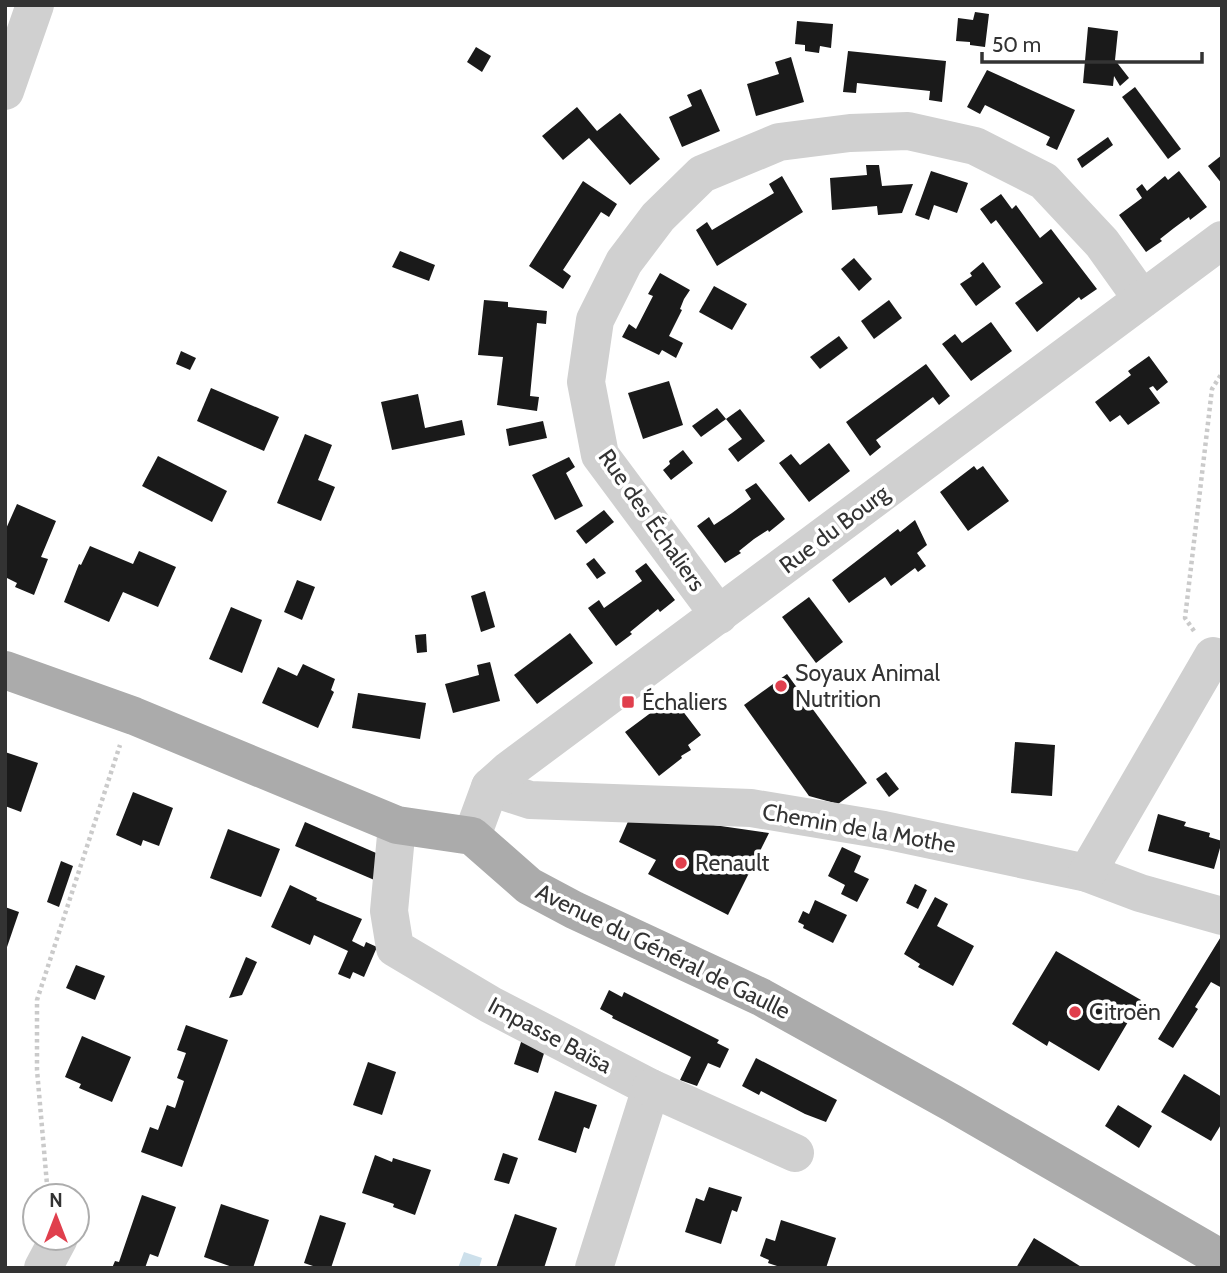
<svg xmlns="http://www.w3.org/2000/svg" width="1227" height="1273" viewBox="0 0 1227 1273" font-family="Cabin,sans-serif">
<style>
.water{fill:#cde0eb}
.building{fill:#1a1a1a}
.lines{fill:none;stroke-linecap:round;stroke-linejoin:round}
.path{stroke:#cacaca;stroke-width:4.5;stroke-dasharray:3.5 3.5;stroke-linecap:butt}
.minor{stroke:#d0d0d0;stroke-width:38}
.major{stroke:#ababab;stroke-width:38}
.poi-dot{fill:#e03f4d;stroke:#fff;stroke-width:2.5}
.labels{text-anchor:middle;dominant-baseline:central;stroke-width:7;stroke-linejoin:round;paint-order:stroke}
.street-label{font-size:23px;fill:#333;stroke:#fff}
.poi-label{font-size:23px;fill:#333;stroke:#fff;text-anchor:start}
</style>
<rect width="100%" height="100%" fill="#fff"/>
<polygon class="water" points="464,1252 482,1258 479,1268 458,1268"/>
<g class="building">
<polygon points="975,12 989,14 985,47 970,45 970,42 956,41 958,18 973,20"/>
<polygon points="797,21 833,24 831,48 820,46 819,53 805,51 805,45 795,44"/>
<polygon points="1088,27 1118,31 1115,60 1129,78 1120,86 1114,76 1113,86 1083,83"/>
<polygon points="476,47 491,56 482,72 467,62"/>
<polygon points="848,51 946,61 942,102 929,100 930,91 857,83 856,93 843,92"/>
<polygon points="791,57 804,102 756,116 747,84 779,74 775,62"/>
<polygon points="987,70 1075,110 1057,150 1046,145 1050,137 985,105 980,114 967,107"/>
<polygon points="1135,87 1181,149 1168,159 1122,97"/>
<polygon points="701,89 720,131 682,147 669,117 692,106 687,95"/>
<polygon points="577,107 597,131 620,113 660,159 630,185 589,138 563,160 542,136"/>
<polygon points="1108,137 1113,145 1082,168 1077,159"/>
<polygon points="1222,155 1222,184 1208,166"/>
<polygon points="866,165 879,165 882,186 913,184 902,213 878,215 877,206 832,210 830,178 867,175"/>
<polygon points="931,171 968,183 957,213 934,205 929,220 915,215"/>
<polygon points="1179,171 1207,207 1190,220 1189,217 1174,228 1160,239 1162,241 1146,252 1119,215 1142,198 1136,189 1142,184 1147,191 1165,176 1168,180"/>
<polygon points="782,176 803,212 717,266 696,230 707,222 712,230 774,193 769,184"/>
<polygon points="583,181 617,204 609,217 601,212 563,270 571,276 563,289 529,266"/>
<polygon points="1001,194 1012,209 1016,205 1040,238 1051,229 1097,289 1081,300 1079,297 1037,332 1015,303 1043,283 996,220 991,224 980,209"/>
<polygon points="400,251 435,265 429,281 392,267"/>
<polygon points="854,258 872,279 859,291 841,269"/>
<polygon points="983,262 1001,287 976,306 960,284 972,276 970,273"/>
<polygon points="660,273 690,290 684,299 680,309 682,310 669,336 683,343 676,358 662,350 659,355 622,337 629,324 636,329 653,296 648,294"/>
<polygon points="714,286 747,304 732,330 699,312"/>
<polygon points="484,300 508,302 508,307 547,311 546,324 537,323 530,396 539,397 537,411 497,405 503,357 478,355"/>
<polygon points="889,300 902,318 874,339 861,321"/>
<polygon points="991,322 1012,351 971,381 942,344 955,334 962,343"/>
<polygon points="839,336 848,348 820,369 810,357"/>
<polygon points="181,351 196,358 190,370 176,364"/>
<polygon points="1149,356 1168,382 1157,391 1153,386 1149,388 1160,403 1128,425 1120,415 1110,422 1095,402 1131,375 1128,371"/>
<polygon points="926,364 950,396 939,405 933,397 904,419 876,440 881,447 870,456 846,422"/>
<polygon points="669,381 683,425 643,439 628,393"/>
<polygon points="211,388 279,417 264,451 197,421"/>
<polygon points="418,394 425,428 462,420 465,435 392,450 381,402"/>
<polygon points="717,408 726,419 701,437 692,426"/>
<polygon points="740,409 765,441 738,462 728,449 742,439 726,419"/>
<polygon points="543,421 547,438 509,446 506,429"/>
<polygon points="305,434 332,445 318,480 335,487 321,521 277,503"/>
<polygon points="829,443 850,471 809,502 779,463 791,454 800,465"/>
<polygon points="683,450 693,463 671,480 663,470 670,464 669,461"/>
<polygon points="158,456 227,491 212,522 142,486"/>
<polygon points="569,457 575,467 566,473 583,506 555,520 532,475"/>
<polygon points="974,466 977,470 983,466 1009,501 968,531 940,492"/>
<polygon points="756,483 785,519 769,532 768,530 754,539 739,551 741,553 725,563 697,526 709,517 714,525 732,513 751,499 745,490"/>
<polygon points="17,504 56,521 41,557 48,559 34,595 15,587 17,583 5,577 5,531"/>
<polygon points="604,510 614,522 586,544 576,531"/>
<polygon points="915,520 927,545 917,553 926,566 918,572 915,568 891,586 885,577 849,603 832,580 898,529 900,532"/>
<polygon points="90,546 133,564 139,551 176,567 158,607 123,592 109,622 64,602 79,564 81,565"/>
<polygon points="594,558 606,573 597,579 586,564"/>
<polygon points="646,563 675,600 660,612 658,609 630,632 632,634 616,646 588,608 599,600 604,608 642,581 635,571"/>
<polygon points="297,580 315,587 302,620 284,612"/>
<polygon points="485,591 495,627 481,632 471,596"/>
<polygon points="809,597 843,642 816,663 782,617"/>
<polygon points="231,607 262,620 242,673 209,659"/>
<polygon points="570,633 593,663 537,704 514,675"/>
<polygon points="426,634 427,652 417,653 415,635"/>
<polygon points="490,662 500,701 453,713 445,684 479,675 477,665"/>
<polygon points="303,664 335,679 331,690 334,692 318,728 262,703 278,667 297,676"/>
<polygon points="787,674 867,783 838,804 809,796 744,705"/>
<polygon points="358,693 426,703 420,739 352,728"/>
<polygon points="672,697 701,735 688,745 691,750 681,756 682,758 659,776 625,732"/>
<polygon points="1015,742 1055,745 1052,796 1011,793"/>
<polygon points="5,752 38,763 21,812 5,806"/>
<polygon points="886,772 899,789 889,797 876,779"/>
<polygon points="133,792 173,808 159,846 143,840 141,846 116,835"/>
<polygon points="1158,814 1186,822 1184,826 1210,833 1209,837 1222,841 1214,869 1148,851"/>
<polygon points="630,817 693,822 769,833 728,915 648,874 656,860 619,842"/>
<polygon points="305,822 383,856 379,882 295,846"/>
<polygon points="228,829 280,849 261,897 210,878"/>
<polygon points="842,847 861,856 854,872 869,879 857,902 841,894 845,885 828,876"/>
<polygon points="61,861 73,866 59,907 47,902"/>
<polygon points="915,884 927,890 918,909 906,903"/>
<polygon points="290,885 317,898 316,900 362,919 352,941 364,947 366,942 377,947 364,977 353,972 350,979 338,974 348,951 314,935 310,945 271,927"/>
<polygon points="935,897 948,904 937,926 974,946 953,986 918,967 920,964 904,954"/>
<polygon points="815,900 847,915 833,943 803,928 804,925 798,922 803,911 809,914"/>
<polygon points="5,907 19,912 6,950 5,950"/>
<polygon points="1222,935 1222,988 1211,982 1195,1007 1198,1009 1173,1048 1158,1039"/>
<polygon points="1056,951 1141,1000 1099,1071 1049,1041 1047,1046 1012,1024"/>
<polygon points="246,957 257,962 242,995 229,998"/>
<polygon points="76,965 105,976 95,1000 66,988"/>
<polygon points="609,990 622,997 624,992 719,1040 717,1043 729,1049 720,1068 708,1063 697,1086 680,1080 691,1057 612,1018 613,1016 600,1009"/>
<polygon points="186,1025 228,1040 182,1167 141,1152 150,1127 158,1130 167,1105 175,1108 184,1081 177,1078 186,1053 177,1050"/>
<polygon points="82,1036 131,1057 112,1102 79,1088 81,1084 65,1077"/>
<polygon points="523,1036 545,1050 538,1073 514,1064"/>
<polygon points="756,1058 837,1100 826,1122 805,1114 761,1091 759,1095 742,1086"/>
<polygon points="368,1062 396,1072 382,1115 353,1105"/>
<polygon points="1184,1074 1222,1097 1222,1123 1211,1141 1161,1112"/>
<polygon points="555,1091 597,1105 589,1129 584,1127 576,1153 538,1140"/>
<polygon points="1118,1105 1152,1126 1139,1148 1105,1126"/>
<polygon points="503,1153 518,1158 509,1184 494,1180"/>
<polygon points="375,1155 392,1162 393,1158 431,1170 415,1215 393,1207 394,1204 362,1193"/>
<polygon points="709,1187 742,1197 737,1212 732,1210 721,1244 685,1232 696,1198 704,1201"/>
<polygon points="142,1195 176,1207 158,1257 150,1254 145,1268 112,1268 115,1261 119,1262"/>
<polygon points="221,1204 269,1220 253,1268 235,1268 204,1257"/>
<polygon points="515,1214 557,1228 544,1268 496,1268"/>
<polygon points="320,1215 346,1223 331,1268 319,1268 304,1263"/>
<polygon points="781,1220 836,1238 826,1268 783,1268 768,1263 769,1260 760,1256 766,1238 775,1241"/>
<polygon points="1034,1238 1067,1258 1083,1268 1016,1268"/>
</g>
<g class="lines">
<g class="path">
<polyline points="1194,631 1185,618 1212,389 1222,373"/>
<polyline points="48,1196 37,1070 37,1000 120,745"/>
</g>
<g class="minor">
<polyline points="5,91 35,5"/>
<polyline points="719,615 600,455 586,382 595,320 624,262 658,217 702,174 779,142 850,133 908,131 975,146 1044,181 1102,243 1142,299"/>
<polyline points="490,787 530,800 751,808 884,830 1087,873 1140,893 1222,916"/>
<polyline points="397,825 389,911 395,948 491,1005 651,1088 594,1268"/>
<polyline points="472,836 490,787 509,770 1222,240"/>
<polyline points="1087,873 1213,656"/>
<polyline points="651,1088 795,1153"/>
<polyline points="43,1268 59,1238"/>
</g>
<polyline class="major" points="5,670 134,716 397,825 472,836 529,886 574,910 761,997 952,1103 1222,1259"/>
</g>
<g class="poi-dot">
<circle cx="781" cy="686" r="7"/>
<rect x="621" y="695" width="14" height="14" rx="3.5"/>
<circle cx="681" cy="863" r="7"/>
<circle cx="1075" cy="1012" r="7"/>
</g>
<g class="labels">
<g class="street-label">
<text transform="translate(652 520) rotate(55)">Rue des Échaliers</text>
<text transform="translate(834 529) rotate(-37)">Rue du Bourg</text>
<text transform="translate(859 828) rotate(10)">Chemin de la Mothe</text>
<text transform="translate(663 951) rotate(26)">Avenue du Général de Gaulle</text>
<text transform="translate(550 1035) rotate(28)">Impasse Baïsa</text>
</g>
<g class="poi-label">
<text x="795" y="673">Soyaux Animal<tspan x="795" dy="26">Nutrition</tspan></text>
<text x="642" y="702">Échaliers</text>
<text x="695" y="863">Renault</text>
<text x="1089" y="1012">Citroën</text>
</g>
</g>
<rect width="1227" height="1273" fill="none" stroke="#333333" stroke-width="14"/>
<g transform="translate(56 1217)"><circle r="33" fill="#ffffff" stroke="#adadad" stroke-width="2"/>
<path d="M0-5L12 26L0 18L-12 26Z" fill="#e03f4d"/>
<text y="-10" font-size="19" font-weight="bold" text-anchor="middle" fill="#333333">N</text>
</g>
<path d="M982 52v10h220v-10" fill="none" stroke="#333333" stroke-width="3.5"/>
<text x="992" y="52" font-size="21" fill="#333333" stroke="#ffffff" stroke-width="5" paint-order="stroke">50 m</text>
</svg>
